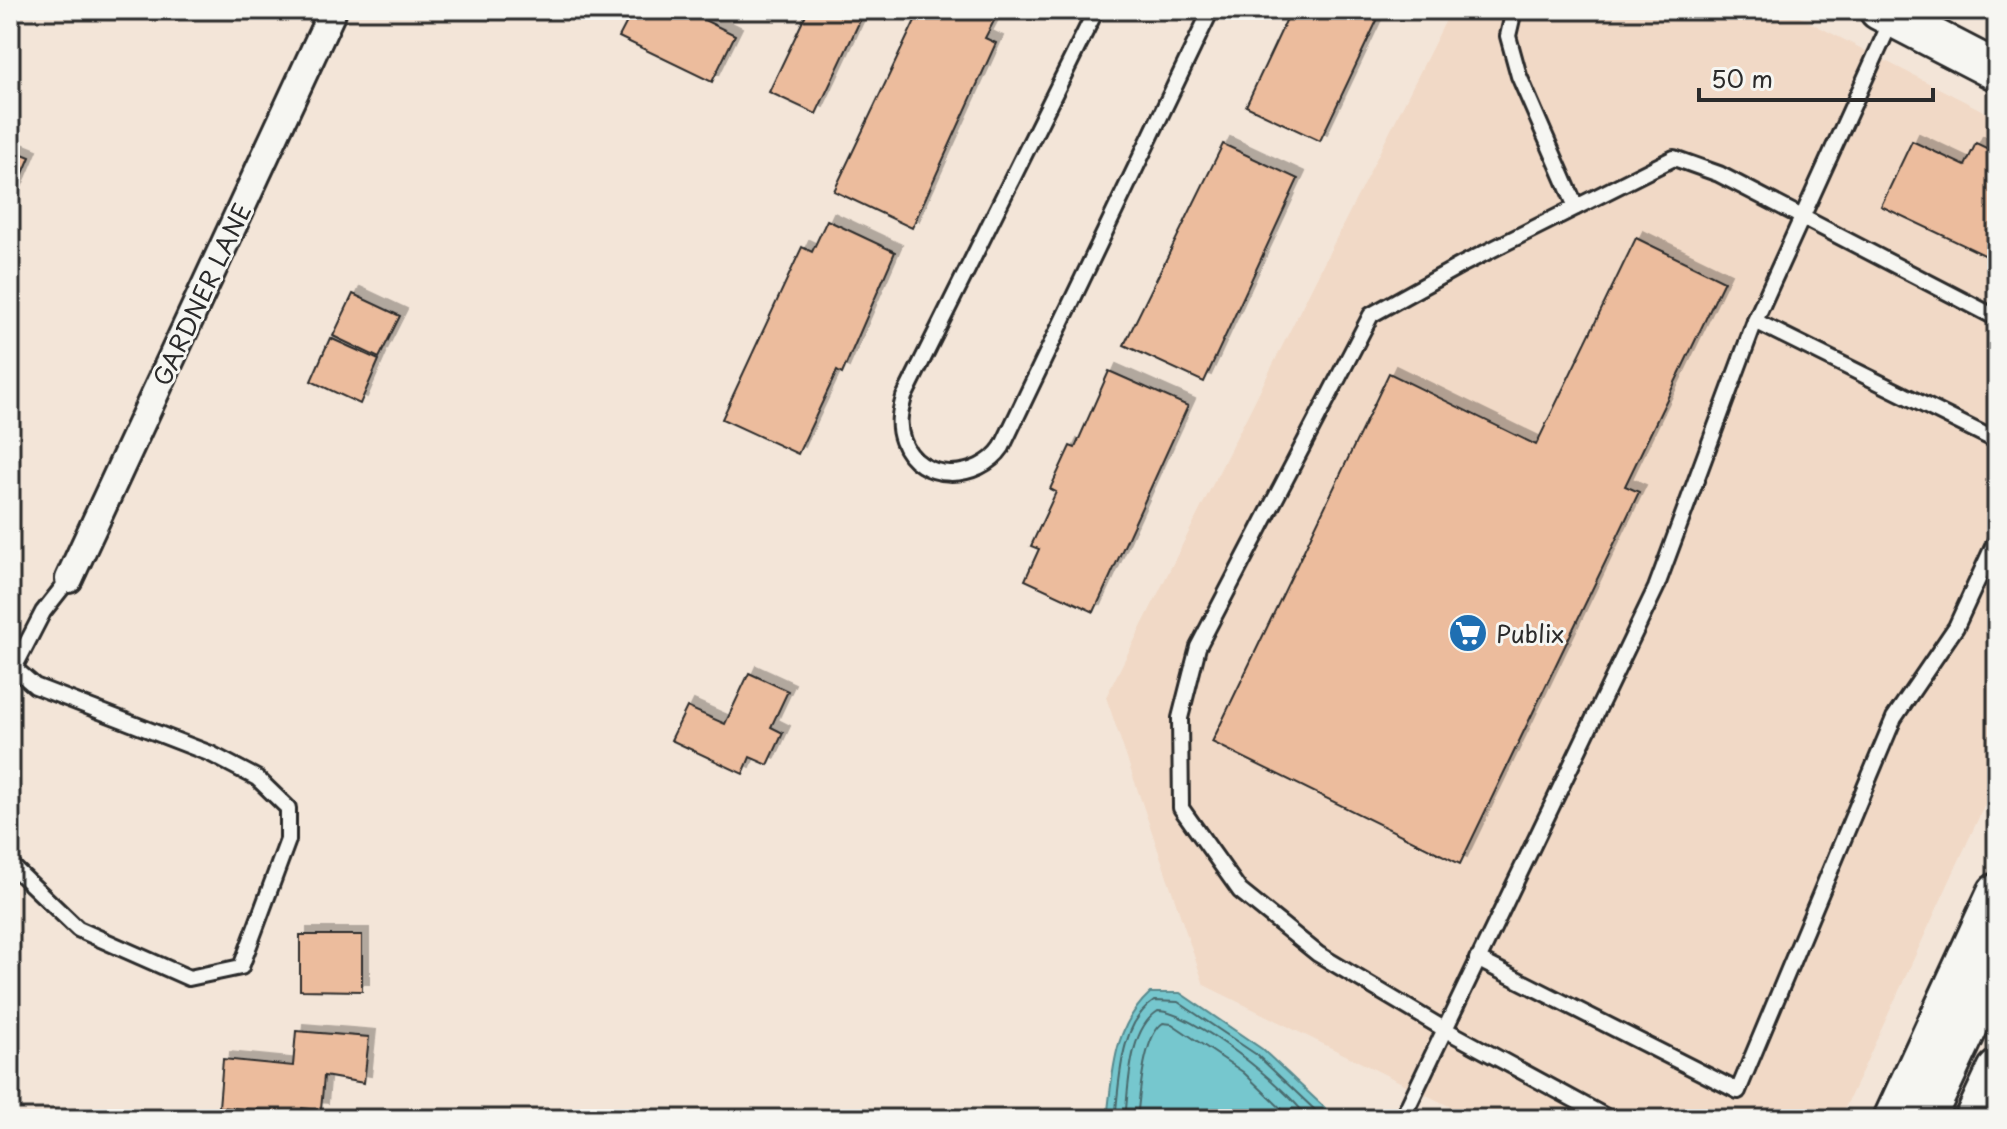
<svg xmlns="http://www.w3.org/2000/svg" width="2007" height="1129" viewBox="0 0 2007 1129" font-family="'Playpen Sans',sans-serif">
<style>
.built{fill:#f1d9c6}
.water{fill:#76c7ce;stroke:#58898d;stroke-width:2}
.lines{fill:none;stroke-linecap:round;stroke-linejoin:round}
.shore{stroke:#49696c;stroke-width:2}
.building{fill:#ecbc9d;stroke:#2b2b2b;stroke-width:2;filter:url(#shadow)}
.lane-casing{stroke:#2b2b2b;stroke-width:20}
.street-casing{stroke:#2b2b2b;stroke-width:32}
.secondary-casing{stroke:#2b2b2b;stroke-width:44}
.lane{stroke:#f6f6f2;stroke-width:14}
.street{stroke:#f6f6f2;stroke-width:26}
.secondary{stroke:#f6f6f2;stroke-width:38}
.labels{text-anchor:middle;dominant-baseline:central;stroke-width:6;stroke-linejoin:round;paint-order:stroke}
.street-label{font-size:24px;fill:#2b2b2b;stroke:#f6f6f2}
.poi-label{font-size:24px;fill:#2b2b2b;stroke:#f6f6f2;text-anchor:start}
</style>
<defs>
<filter id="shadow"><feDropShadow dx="7" dy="-7" stdDeviation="0" flood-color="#0004"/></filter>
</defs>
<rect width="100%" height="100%" fill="#f3e5d8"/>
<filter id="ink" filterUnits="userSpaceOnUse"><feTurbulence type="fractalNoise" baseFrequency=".0125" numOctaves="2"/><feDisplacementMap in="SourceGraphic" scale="16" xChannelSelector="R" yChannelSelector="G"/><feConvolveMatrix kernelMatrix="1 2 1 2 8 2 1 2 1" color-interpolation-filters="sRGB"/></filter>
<g filter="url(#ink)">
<polygon class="built" points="1451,10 1786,10 1997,118 1997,778 1840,1119 1475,1119 1204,985 1106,697"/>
<path class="water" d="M1150,993h30l82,56 63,59 1,11h-219c6,-47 6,-92 43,-126z"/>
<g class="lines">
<g class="shore">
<path d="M1115,1119c5,-38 4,-95 39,-118l24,1 79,53 59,56 2,8"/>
<path d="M1125,1119c4,-32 3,-89 33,-108 34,0 131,78 150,108"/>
<path d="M1137,1119c3,-23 6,-83 26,-96l9,1 71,48 49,47"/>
</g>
</g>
<g class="building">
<polygon points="633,10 684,10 735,35 712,82 619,37"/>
<polygon points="808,10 865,10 816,114 769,92"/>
<polygon points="920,10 980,10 996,17 985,38 996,43 912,228 834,191"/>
<polygon points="1291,10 1382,10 1320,141 1246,106"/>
<polygon points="1912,141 1965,166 1976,143 1997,153 1997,261 1881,206"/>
<polygon points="1223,144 1298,179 1204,382 1124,345"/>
<polygon points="10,149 30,157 10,204"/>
<polygon points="827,220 895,252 842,374 837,371 798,454 722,419 802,247 812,252"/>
<polygon points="1636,238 1724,281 1625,486 1639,492 1460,864 1212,742 1389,373 1536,445"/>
<polygon points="353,294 400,316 379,358 333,336"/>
<polygon points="330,338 379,360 360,404 311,381"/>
<polygon points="1109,371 1188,406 1094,612 1025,580 1039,549 1031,546 1056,492 1050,489 1070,446 1075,448"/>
<polygon points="749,673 788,691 771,727 783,733 768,765 750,757 743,774 671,740 687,707 725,724"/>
<polygon points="300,935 362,935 362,991 300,990"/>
<polygon points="296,1031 369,1037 364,1083 324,1076 321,1110 302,1108 301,1119 271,1119 271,1111 219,1107 223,1059 293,1066"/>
</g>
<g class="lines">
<defs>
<g id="lane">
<path d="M1096,10l-192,387c-4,15 -7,28 -1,44 16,43 76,40 99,6l209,-437"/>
<polyline points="1514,10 1508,36 1519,76 1576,207"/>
<polyline points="1755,321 1997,441"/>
<polyline points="11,674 43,612 69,579"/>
<polyline points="10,864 78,929 189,978 241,967 288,840 288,808 257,778 211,754 35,686 14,668"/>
<polyline points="1477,959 1738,1091 1894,718 1956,627 1997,538"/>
<polyline points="1402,1119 1656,588 1755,321 1893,17"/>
<polyline points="1610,1119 1444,1029 1318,954 1240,891 1181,808 1180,718 1198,647 1371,315 1461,265 1674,158 1719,174 1997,318"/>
</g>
<polyline id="street" points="69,579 333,10"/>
<g id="secondary">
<polyline points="1879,10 1997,71"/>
<polyline points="1893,1119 1997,893"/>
<polyline points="1925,1119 1997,965"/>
<polyline points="1974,1119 1997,1070"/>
</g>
</defs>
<use href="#lane" class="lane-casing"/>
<use href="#street" class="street-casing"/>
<use href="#secondary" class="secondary-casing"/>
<use href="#lane" class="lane"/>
<use href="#street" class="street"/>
<use href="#secondary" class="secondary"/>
</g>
</g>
<defs>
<symbol id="supermarket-disc" viewBox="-11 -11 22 22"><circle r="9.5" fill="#1f6fb2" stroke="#f6f6f2"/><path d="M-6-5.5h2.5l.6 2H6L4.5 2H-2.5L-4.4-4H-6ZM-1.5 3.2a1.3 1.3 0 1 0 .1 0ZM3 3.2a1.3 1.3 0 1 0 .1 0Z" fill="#fff"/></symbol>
</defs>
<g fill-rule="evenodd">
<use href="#supermarket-disc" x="1446" y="611" width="44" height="44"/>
</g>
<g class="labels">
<g class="street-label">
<text transform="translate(201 294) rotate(-65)">GARDNER LANE</text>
</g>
<g class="poi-label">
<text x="1496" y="633">Publix</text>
</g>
</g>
<rect width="2007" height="1129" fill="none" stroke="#f6f6f2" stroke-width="40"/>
<rect x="20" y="20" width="1967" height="1089" fill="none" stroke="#2b2b2b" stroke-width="3" filter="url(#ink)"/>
<path d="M1699 88v12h234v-12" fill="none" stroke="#2b2b2b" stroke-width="4"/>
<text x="1711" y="88" font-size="24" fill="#2b2b2b" stroke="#f6f6f2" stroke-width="6" paint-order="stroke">50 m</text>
</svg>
